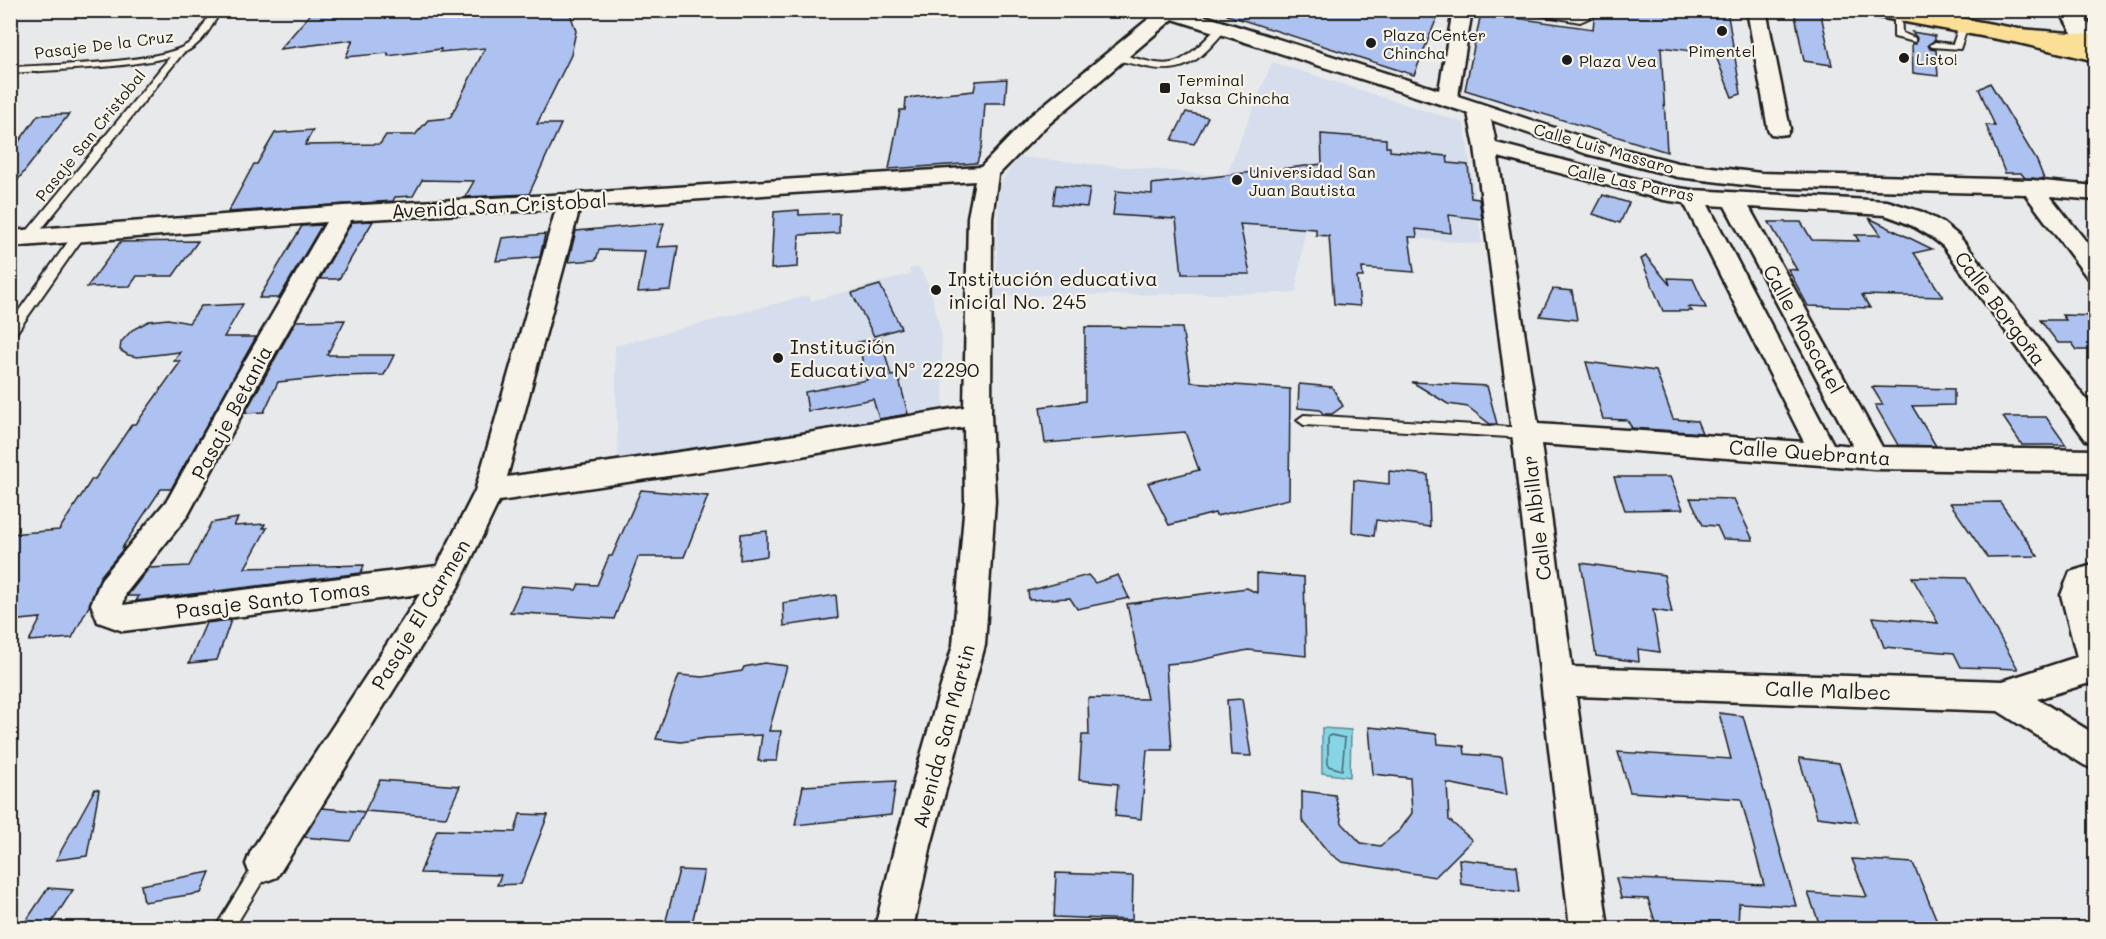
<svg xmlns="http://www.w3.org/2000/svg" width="2106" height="939" viewBox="0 0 2106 939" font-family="Mali,sans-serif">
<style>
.built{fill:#d6ddec}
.water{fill:#86d5e5;stroke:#5c8b95;stroke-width:1.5}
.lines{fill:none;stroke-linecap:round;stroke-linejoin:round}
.shore{stroke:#46666c;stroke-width:1.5}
.building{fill:#adc2f1;stroke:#1c1c1c;stroke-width:1.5}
.service-casing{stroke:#1c1c1c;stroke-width:4}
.minor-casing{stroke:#1c1c1c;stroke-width:5}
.tertiary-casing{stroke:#1c1c1c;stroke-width:5}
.primary-casing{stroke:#1c1c1c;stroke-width:5}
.trunk-casing{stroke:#1c1c1c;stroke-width:5}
.service{fill:#f7f3e8;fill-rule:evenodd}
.minor{fill:#f7f3e8;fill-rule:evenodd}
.tertiary{fill:#f7f3e8;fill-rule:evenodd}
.primary{fill:#fbdf96;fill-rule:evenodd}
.trunk{fill:#fbdf96;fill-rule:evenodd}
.poi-dot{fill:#1c1c1c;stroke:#f7f3e8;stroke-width:2}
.labels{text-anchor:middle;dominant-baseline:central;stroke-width:4.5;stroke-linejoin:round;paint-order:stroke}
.far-poi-label{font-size:16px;fill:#1c1c1c;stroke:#f7f3e8;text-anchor:start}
.far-street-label{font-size:16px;fill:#1c1c1c;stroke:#f7f3e8}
.street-label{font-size:20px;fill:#1c1c1c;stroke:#f7f3e8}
.poi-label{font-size:20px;fill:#1c1c1c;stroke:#f7f3e8;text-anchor:start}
</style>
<rect width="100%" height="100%" fill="#e8e9ea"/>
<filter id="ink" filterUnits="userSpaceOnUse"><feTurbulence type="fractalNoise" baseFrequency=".0167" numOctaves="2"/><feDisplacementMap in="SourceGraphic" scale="12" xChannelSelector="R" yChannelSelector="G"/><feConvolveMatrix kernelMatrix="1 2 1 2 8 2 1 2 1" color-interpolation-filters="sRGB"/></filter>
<g filter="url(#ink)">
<g class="built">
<polygon points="1272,62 1464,123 1482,244 1305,229 1296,293 995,296 999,185 1018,157 1226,176"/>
<polygon points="919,267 930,288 941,333 944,414 618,468 615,346 809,295 811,301 911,274 909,269"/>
</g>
<polygon class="water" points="1322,728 1351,730 1350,777 1322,773"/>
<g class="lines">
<polygon class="shore" points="1331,735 1345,738 1342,770 1328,766 1328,737"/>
</g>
<g class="building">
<polygon points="314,10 569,10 576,31 571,55 537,124 561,124 529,194 465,197 474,181 422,180 413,196 395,197 393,201 228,212 254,164 257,164 275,133 313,130 305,145 380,144 386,135 415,135 428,120 450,118 485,48 440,52 441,49 388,56 388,53 346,57 353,40 280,49"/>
<polygon points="1228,10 1440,10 1414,75 1227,15"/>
<polygon points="1595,10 1727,10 1741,94 1732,97 1715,54 1661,47 1667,152 1465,90 1481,13 1593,29"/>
<polygon points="1794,10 1820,10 1832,65 1804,61"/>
<polygon points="1912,32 1935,36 1935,40 1928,45 1930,49 1936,50 1938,76 1913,73 1912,44 1916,44 1917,38"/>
<polygon points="1007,79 1005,103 985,103 982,146 977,163 889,169 900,110 905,110 906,98 974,91 976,81"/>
<polygon points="1990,83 2037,161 2044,179 2025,178 2021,173 2005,173 1986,125 1995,126 1979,89"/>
<polygon points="1186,112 1208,117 1194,144 1172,140"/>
<polygon points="69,114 10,190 10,154 38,115"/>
<polygon points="1321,134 1386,139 1386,147 1390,147 1390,151 1447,156 1448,163 1468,165 1471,198 1479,199 1482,219 1449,215 1451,233 1416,229 1417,237 1409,237 1414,272 1362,268 1363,277 1357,277 1360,306 1334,304 1329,236 1316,235 1316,229 1240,224 1250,274 1182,274 1176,219 1113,215 1116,191 1152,194 1152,184 1322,164"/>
<polygon points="1056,185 1090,188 1087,207 1053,204"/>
<polygon points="1603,195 1629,203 1620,223 1593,214"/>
<polygon points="799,210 799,215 839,213 839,233 799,235 798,267 771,269 774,212"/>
<polygon points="1869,218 1932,249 1914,253 1943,297 1862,295 1870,308 1808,306 1788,269 1797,270 1769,222 1801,222 1812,240 1859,241 1855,235 1881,235"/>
<polygon points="373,221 339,279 320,279 352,222"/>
<polygon points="664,223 657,247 678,246 671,290 638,292 645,251 599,250 596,260 568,262 576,231"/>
<polygon points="322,225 279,298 259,298 302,226"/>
<polygon points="545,234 540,257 496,261 502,238"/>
<polygon points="198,241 173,276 137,276 130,286 87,287 120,242"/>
<polygon points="1646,256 1670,285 1668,278 1693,279 1706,308 1688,307 1692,311 1663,311 1641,259"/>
<polygon points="880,285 901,328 874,336 852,293"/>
<polygon points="1553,289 1572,291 1577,320 1540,316"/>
<polygon points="243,304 224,337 256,337 171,489 161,489 122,548 124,548 100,577 89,606 72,638 29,641 41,618 10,621 10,534 59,530 92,479 95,479 132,424 136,424 181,361 174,361 180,352 137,357 128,355 120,350 121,342 132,330 149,321 168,319 189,323 201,306"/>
<polygon points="2062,315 2096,316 2096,350 2077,350 2072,343 2058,343 2040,320 2066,320"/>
<polygon points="345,320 327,355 394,355 384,375 337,376 278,382 264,412 245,413 296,321"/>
<polygon points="1085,327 1182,328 1191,382 1290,389 1289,499 1216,516 1215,513 1169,525 1148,483 1199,470 1185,432 1045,443 1040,407 1085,401"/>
<polygon points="881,338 891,376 898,375 908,414 879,419 873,399 808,411 805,392 867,380 858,342"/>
<polygon points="1586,362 1656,371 1673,419 1697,421 1702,433 1632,428 1627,420 1603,419"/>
<polygon points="1412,382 1487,386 1497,424 1490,424 1468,407 1448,404"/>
<polygon points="1299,384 1332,387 1343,406 1332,414 1323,414 1320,410 1298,408"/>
<polygon points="1872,387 1954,389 1954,405 1912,406 1936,446 1898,445 1875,405 1883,405"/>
<polygon points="2003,417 2046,417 2066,445 2022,445"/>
<polygon points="1389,471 1428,475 1430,527 1376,520 1374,536 1352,532 1354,480 1389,484"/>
<polygon points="1614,477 1670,477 1683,509 1625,510"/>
<polygon points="641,490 708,496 684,557 638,557 614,619 510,612 522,586 576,590 579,584 597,585 609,556 612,556"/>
<polygon points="1690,498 1734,499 1753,540 1723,539 1717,526 1703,525"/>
<polygon points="2000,502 2038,556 1987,557 1950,503"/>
<polygon points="238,518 234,526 265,524 263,528 267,528 245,568 364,565 361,573 136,601 139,596 127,596 149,568 189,566 211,523"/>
<polygon points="767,531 767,556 740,560 741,534"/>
<polygon points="1581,563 1664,575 1672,613 1653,610 1660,652 1638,649 1639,662 1596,656"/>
<polygon points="1257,573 1304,577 1306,656 1248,650 1191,662 1166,664 1172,750 1147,750 1141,819 1115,816 1118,784 1079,780 1082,735 1089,735 1088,698 1147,699 1127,604 1247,588 1257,593"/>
<polygon points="1088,575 1095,583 1118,575 1129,598 1077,609 1070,598 1029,600 1028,591"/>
<polygon points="1912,577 1966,578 2018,669 1961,667 1954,653 1884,647 1873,617 1938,623"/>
<polygon points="836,595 838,618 784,626 783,603"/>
<polygon points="231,620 217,660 189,663 206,623"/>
<polygon points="764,663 787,666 769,731 781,731 777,761 758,761 762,735 706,738 681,742 656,739 679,675 703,677 742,671 744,667"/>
<polygon points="1242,699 1251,756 1231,755 1227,700"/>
<polygon points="1719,713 1743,716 1796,906 1739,903 1738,928 1657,928 1648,899 1621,898 1616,878 1764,885 1741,799 1630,792 1618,752 1731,759"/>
<polygon points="1369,727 1437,734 1438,744 1464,746 1465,754 1502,757 1507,795 1447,783 1449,820 1472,840 1435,877 1342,862 1329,853 1302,820 1302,791 1335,795 1342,823 1361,843 1380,846 1400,830 1412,813 1410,778 1373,774"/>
<polygon points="1799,758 1839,763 1858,822 1817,817"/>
<polygon points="380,780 460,786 446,817 365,811"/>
<polygon points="896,781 891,815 795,825 803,786"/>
<polygon points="95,789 99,790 87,856 56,860"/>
<polygon points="322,808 365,812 350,841 304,837"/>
<polygon points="520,814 548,815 521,884 497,885 501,875 420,873 437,830 515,832"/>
<polygon points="1459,859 1517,866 1520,892 1461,884"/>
<polygon points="1852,859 1913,863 1940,928 1821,928 1808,893 1867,897"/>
<polygon points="679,870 704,871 691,928 664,928"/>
<polygon points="210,872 201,893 144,902 141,885"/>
<polygon points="1056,873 1133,876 1132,920 1054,917"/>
<polygon points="48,888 73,890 48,928 22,927"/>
</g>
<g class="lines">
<defs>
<g id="service">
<path d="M212,10h9c-10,18 -19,35 -38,43l-151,188h-8v-6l146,-178c-52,12 -106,12 -160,16v-6c39,-2 149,-3 178,-23 11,-8 17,-22 24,-34z"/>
<polygon points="1513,10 1539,10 1579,16 1584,10 1593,10 1589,18 1580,22"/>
<polygon points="1894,11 1901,13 1902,33 1915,38 1915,42 1894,37"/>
<polygon points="1960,23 1968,25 1960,49 1932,47 1930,45 1935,42 1953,44"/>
<path d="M1218,27l8,2c-28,34 -44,48 -88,36 -9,-2 -20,-4 -27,-9l5,-3c60,16 57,19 102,-26z"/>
<polygon points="79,231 85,235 14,336 10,337 10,323 75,232"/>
<polygon points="1304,415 1526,428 1533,433 1526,438 1304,425 1297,420"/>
<polygon points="264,855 270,858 273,864 234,928 215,928 258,858"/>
</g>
<g id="minor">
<path d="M1156,10h30l253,80 14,-80h19l-14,86 145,48 75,19 83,10 271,7 64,6v14l-46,-4 46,58v25l-9,-2 -62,-83 -264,-7 -83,-10 -91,-23 -96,-34 5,23 168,43 29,4 194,11 35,11 21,11 16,13 137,176v31l-10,-3 -143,-194c-18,-15 -36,-24 -58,-31l-136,-8 133,240 214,3v22l-222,-3 -333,-25 31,223 431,14 74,-24 -16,-62 9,-23 26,-8v26l-3,5 3,11v75l-59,18 59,36v35l-12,-5 -86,-54 -422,-15 32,232h-38l-58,-495 -37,-286 -7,-34 -295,-94 -128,108 -47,48 -6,42 -1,198 4,86 -10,144 -54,200 -18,83h-38l20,-83 58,-200 12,-144 -1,-74 -168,30 -297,44 -41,86 -181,290 -13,5 -13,-5 -5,-13 5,-13 169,-257 -297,37 -25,-9 -7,-18 11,-26 66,-79 67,-121 91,-156 -316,25v-16l333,-25 227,-12 411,-27 48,-50 128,-105zM1498,157l166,43 20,3 120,239 -266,-18zM975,181l-7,36 -4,190 -168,28 -289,42 73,-270zM1708,205l17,1 128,240 -20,-2zM556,209l-81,282 -38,75 -314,39 3,-12 62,-78 73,-137 90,-158z"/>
<polygon points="1747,10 1766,10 1790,129 1787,134 1779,135 1771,134 1768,129"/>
</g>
<polygon id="tertiary" points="2059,10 2081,10 2096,35 2096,61 2087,59"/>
<polygon id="primary" points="2020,29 2096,35 2096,49 2012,41 2009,36 2012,31"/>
<polygon id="trunk" points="1867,10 1917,10 2019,29 2096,47 2096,61 2019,43 1878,17 1870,15"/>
</defs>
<use href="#service" class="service-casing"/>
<use href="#minor" class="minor-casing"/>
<use href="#tertiary" class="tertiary-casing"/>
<use href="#primary" class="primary-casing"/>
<use href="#trunk" class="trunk-casing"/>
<use href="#service" class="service"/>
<use href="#minor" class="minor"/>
<use href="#tertiary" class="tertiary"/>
<use href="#primary" class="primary"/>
<use href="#trunk" class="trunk"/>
</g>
</g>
<g class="poi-dot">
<circle cx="1722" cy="31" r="6"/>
<circle cx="1371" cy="43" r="6"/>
<circle cx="1904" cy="58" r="6"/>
<circle cx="1567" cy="60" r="6"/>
<rect x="1159" y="82" width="12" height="12" rx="3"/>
<circle cx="1237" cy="180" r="6"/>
<circle cx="936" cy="290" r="6"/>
<circle cx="778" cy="358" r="6"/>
</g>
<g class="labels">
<g class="far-poi-label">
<text x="1383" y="34">Plaza Center<tspan x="1383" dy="18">Chincha</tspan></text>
<text x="1722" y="50" text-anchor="middle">Pimentel</text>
<text x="1916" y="58">Listo!</text>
<text x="1579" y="60">Plaza Vea</text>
<text x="1177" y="79">Terminal<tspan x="1177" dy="18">Jaksa Chincha</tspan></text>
<text x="1249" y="171">Universidad San<tspan x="1249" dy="18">Juan Bautista</tspan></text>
</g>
<g class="far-street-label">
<text transform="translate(104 44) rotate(-7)">Pasaje De la Cruz</text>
<text transform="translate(90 135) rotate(-51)">Pasaje San Cristobal</text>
<text transform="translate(1604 148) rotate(16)">Calle Luis Massaro</text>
<text transform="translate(1631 182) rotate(12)">Calle Las Parras</text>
</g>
<g class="street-label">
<text transform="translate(499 205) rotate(-3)">Avenida San Cristobal</text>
<text transform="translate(2001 308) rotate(53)">Calle Borgoña</text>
<text transform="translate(1804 329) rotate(61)">Calle Moscatel</text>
<text transform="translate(231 412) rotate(-62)">Pasaje Betania</text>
<text transform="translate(1810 452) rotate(4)">Calle Quebranta</text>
<text transform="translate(1536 518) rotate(-97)">Calle Albillar</text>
<text transform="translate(273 599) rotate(-7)">Pasaje Santo Tomas</text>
<text transform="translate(420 614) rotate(-59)">Pasaje El Carmen</text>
<text transform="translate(1828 690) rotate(2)">Calle Malbec</text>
<text transform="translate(943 736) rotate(-75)">Avenida San Martin</text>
</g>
<g class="poi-label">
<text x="948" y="278">Institución educativa<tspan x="948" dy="23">inicial No. 245</tspan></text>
<text x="790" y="346">Institución<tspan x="790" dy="23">Educativa Nº 22290</tspan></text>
</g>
</g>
<rect width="2106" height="939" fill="none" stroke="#f7f3e8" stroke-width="36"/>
<rect x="18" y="18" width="2070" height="903" fill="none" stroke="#1c1c1c" stroke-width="2" filter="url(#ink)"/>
</svg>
